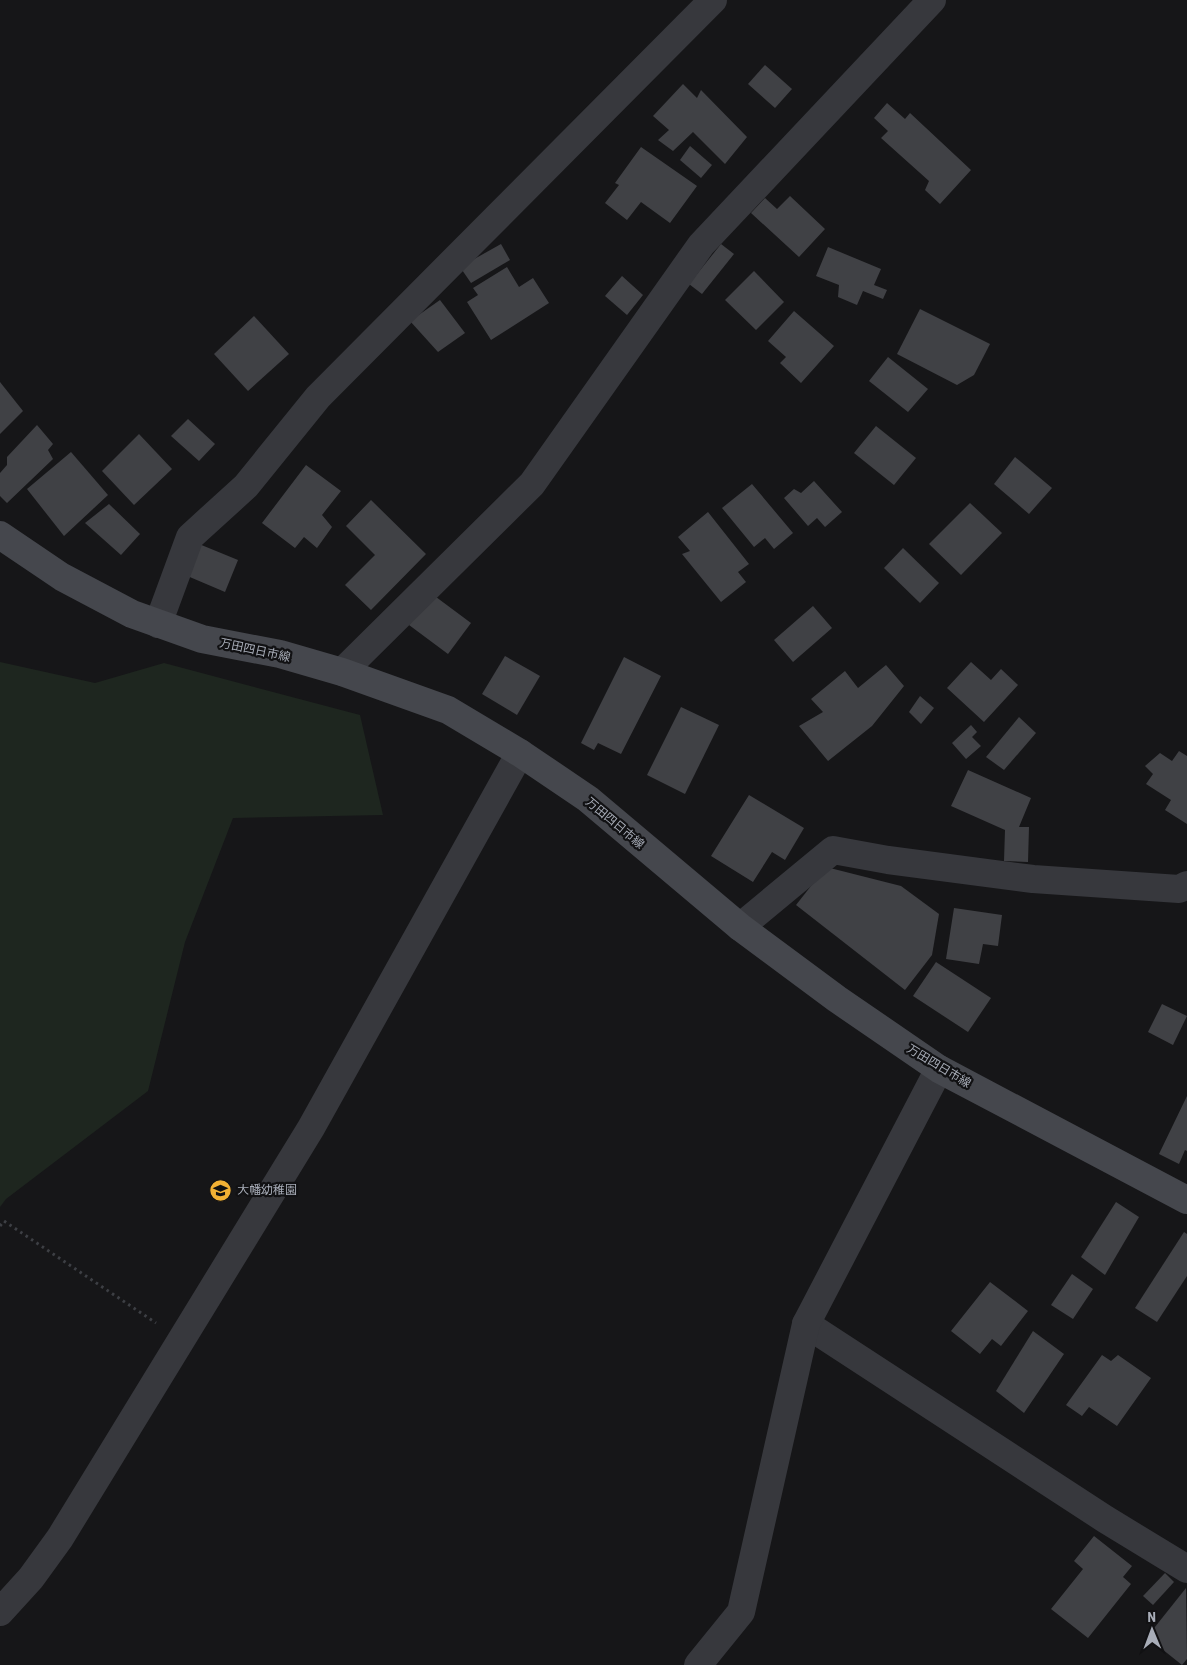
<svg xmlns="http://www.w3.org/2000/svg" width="1187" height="1665" viewBox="0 0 1187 1665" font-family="'Roboto Condensed','Noto Sans JP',sans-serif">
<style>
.green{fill:#1e261f}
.building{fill:#404145}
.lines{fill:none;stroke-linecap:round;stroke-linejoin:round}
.path{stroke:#3d3f44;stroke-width:3;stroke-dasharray:2.5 4;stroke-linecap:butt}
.minor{stroke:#37383d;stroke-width:28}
.secondary{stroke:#45474d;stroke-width:28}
.labels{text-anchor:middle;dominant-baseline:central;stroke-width:4.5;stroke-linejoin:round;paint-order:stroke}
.street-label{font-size:12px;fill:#a8adb8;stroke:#111113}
.poi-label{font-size:12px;fill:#a8adb8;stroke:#111113;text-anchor:start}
</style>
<rect width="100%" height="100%" fill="#161618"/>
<polygon class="green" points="0,662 95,683 164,663 360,715 383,815 233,818 185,942 148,1091 6,1199 0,1207"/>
<g class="building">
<polygon points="765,65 792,89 775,108 748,84"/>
<polygon points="683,84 697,98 701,90 747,137 725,164 693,132 673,151 658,140 669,130 653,116"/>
<polygon points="887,103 905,119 910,113 971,170 940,204 925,190 929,181 881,138 888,131 874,118"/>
<polygon points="690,146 712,165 701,178 680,160"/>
<polygon points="641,147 697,186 670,223 641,202 627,220 605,203 619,185 615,183"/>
<polygon points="790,196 825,229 799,257 751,213 765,198 777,209"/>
<polygon points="501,244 510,260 471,283 460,267"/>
<polygon points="721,244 734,254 702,294 689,284"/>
<polygon points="828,247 881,269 874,285 887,290 883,299 863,291 857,305 838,297 839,285 816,276"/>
<polygon points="507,267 519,287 533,278 549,303 491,340 467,302 478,295 473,288"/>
<polygon points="754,271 784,302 756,330 725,300"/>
<polygon points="622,276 643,295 627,315 605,296"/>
<polygon points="440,300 465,333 438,352 410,321"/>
<polygon points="920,309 990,344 974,375 957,385 897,354"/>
<polygon points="794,311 834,346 801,383 780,363 786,357 768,341"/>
<polygon points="254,316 289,354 248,391 214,354"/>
<polygon points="888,357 928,389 908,412 869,381"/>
<polygon points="0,382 23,411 0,434"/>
<polygon points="188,419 215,444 199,461 171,436"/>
<polygon points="37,425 53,444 48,450 53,459 7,503 0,496 0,473 7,465 7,457"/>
<polygon points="876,426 916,458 894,485 854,453"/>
<polygon points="139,434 172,469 134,505 102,471"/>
<polygon points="71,452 108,495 64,536 27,489"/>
<polygon points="1015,457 1052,488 1029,514 994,484"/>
<polygon points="306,465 341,491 322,515 332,527 317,548 304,537 295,548 262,523"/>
<polygon points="814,481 842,512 825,527 817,518 808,526 784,498 794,489 801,493"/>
<polygon points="752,484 793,533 774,549 765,538 754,547 722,508"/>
<polygon points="371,500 426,554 371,610 345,585 375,555 346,526"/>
<polygon points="970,503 1002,533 961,575 929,544"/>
<polygon points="109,504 140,534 121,555 85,523"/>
<polygon points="708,512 749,564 738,572 746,582 721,602 682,554 690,551 678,537"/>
<polygon points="199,544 238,560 225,592 185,575"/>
<polygon points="903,548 939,583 920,603 884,568"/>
<polygon points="432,594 471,623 448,654 409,625"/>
<polygon points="813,606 832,628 793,662 774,640"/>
<polygon points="505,656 540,676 517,715 482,694"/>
<polygon points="624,657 661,676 621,754 598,743 594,750 581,743"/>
<polygon points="971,662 991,680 1001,669 1018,685 984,722 947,688"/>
<polygon points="886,665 904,686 872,726 828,761 799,726 823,712 811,699 845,671 858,688"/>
<polygon points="920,696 934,708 921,724 909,712"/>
<polygon points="681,707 719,725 685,794 647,775"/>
<polygon points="1019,717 1036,733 1004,770 986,757"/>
<polygon points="971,725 977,732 972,737 981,746 966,759 952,743"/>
<polygon points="1179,751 1187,756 1187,824 1165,810 1171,800 1146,784 1153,774 1145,766 1160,753 1172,761"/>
<polygon points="968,770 1031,798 1019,827 1029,827 1028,862 1004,861 1005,830 951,806"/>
<polygon points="749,795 804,828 785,860 772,852 753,882 711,856"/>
<polygon points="826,867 901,886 939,914 932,955 905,990 796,905"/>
<polygon points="954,908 1002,915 998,946 983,944 979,964 946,959"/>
<polygon points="936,962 991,998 968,1032 913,996"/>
<polygon points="1162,1004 1187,1016 1173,1045 1148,1032"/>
<polygon points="1187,1096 1187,1151 1185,1150 1179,1164 1159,1154"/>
<polygon points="1116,1202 1139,1217 1105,1275 1081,1257"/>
<polygon points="1184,1232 1187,1234 1187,1276 1157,1322 1135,1308"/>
<polygon points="1072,1274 1093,1289 1073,1319 1051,1305"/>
<polygon points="990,1282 1028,1311 1001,1346 992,1339 980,1354 951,1331"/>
<polygon points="1033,1331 1064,1354 1024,1413 996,1391"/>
<polygon points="1102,1355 1111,1361 1118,1355 1151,1378 1117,1426 1089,1407 1082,1416 1066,1405"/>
<polygon points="1094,1536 1132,1566 1123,1577 1131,1584 1088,1638 1051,1609 1083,1569 1074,1561"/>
<polygon points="1165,1573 1174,1582 1153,1605 1143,1596"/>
<polygon points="1186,1588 1187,1659 1182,1665 1147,1637"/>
</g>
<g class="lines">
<polyline class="path" points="0,1226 4,1221 156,1323"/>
<g class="minor">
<polyline points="158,624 190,537 246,486 318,397 713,0"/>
<polyline points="342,672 532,484 701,245 932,0"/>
<polyline points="740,927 833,850 888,860 1033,879 1179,889 1187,885"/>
<polyline points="806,1324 1105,1519 1187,1569"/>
<polyline points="0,1612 31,1578 60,1538 311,1128 520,753"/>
<polyline points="698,1665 741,1612 806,1324 939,1069"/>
</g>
<polyline class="secondary" points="0,535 62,577 132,614 202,639 280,654 342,672 448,710 520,753 588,799 740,927 837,999 939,1069 1187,1200"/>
</g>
<defs>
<symbol id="school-disc" viewBox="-11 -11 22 22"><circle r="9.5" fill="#f2b134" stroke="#111113"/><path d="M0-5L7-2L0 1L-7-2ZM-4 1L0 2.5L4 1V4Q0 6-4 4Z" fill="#111"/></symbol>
</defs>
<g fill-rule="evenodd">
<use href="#school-disc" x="208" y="1178" width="25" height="25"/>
</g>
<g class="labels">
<g class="street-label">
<text transform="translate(255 650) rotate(12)">万田四日市線</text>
<text transform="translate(615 823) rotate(40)">万田四日市線</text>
<text transform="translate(939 1066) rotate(31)">万田四日市線</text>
</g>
<g class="poi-label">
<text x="237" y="1190">大幡幼稚園</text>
</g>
</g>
<g transform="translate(1152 1630) rotate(359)" stroke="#111113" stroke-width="4" paint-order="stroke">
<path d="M0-4L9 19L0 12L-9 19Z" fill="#a8adb8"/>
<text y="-8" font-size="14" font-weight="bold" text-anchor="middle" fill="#a8adb8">N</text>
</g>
</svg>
